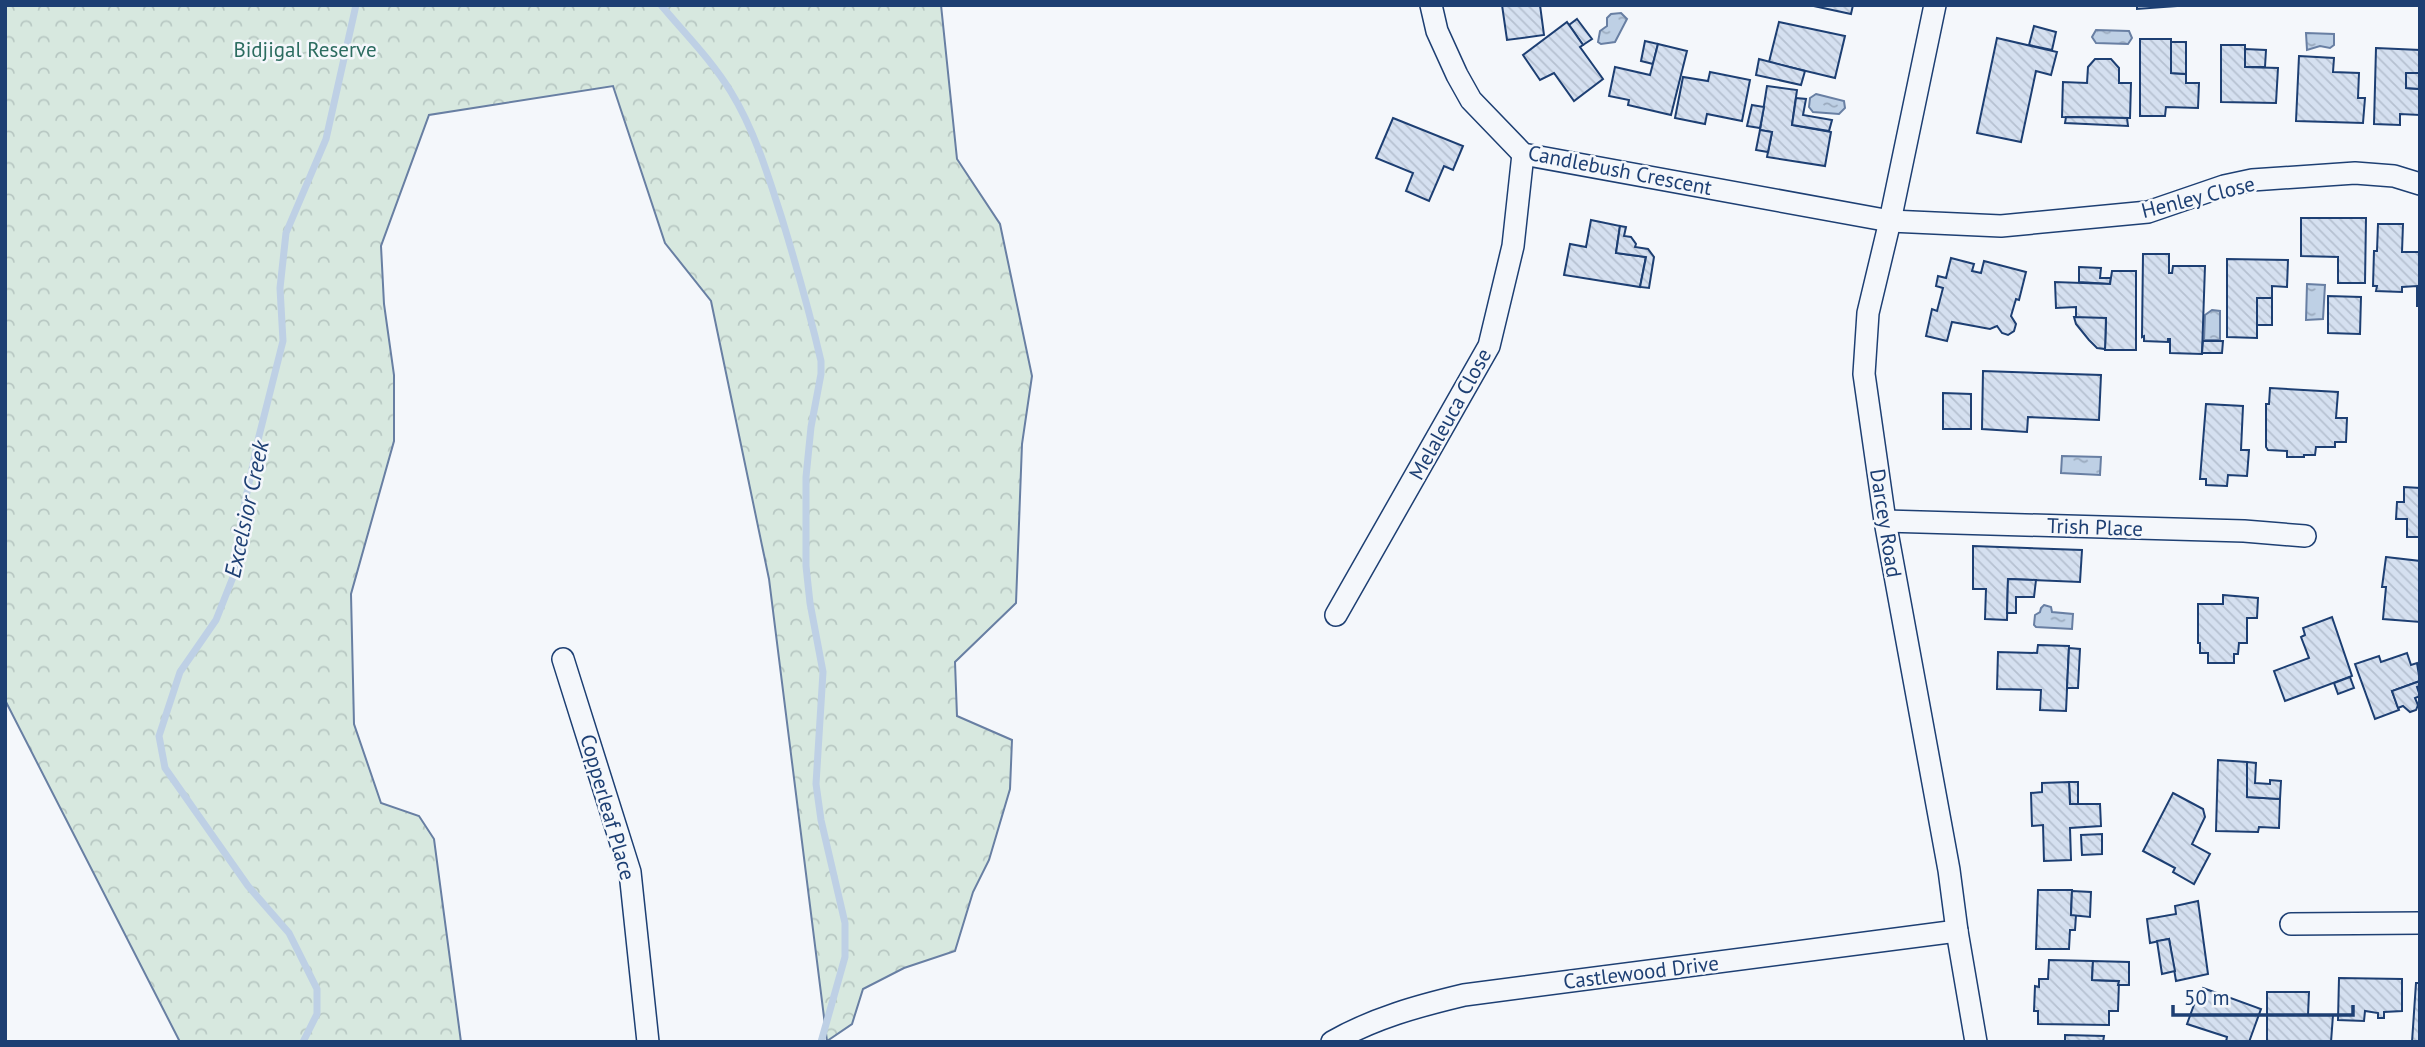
<svg xmlns="http://www.w3.org/2000/svg" width="2425" height="1047" viewBox="0 0 2425 1047" font-family="'PT Sans',sans-serif">
<style>
.forest{fill:url(#forest-crowns);stroke:#687fa3;stroke-width:2}
.water{fill:url(#water-ripples);stroke:#687fa3;stroke-width:2}
.lines{fill:none;stroke-linecap:round;stroke-linejoin:round}
.stream{stroke:#bed0e5;stroke-width:7}
.building{fill:url(#building-back-hatch);stroke:#1d3f73;stroke-width:2}
.minor-casing{stroke:#1d3f73;stroke-width:24}
.minor{stroke:#f4f7fb;stroke-width:21}
.labels{text-anchor:middle;dominant-baseline:central;stroke-width:5;stroke-linejoin:round;paint-order:stroke}
.park-label{font-size:21px;fill:#2c6c60;stroke:#f4f7fb}
.street-label{font-size:21px;fill:#1d3f73;stroke:#f4f7fb}
.water-label{font-size:23px;font-style:italic;fill:#1d3f73;stroke:#f4f7fb}
</style>
<defs>
<pattern id="forest-crowns" width="20" height="18" patternUnits="userSpaceOnUse" patternTransform="scale(1.75)"><rect width="20" height="18" fill="#d7e8df"/><path d="M2 6a3 3 0 1 1 6 0M12 15a3 3 0 1 1 6 0" fill="none" stroke="#b8c8c3"/></pattern>
<pattern id="water-ripples" width="26" height="14" patternUnits="userSpaceOnUse" patternTransform="scale(1.75)"><rect width="26" height="14" fill="#bed0e5"/><path d="M2 4q2-2 4 0t4 0M15 11q2-2 4 0t4 0" fill="none" stroke="#9aaabe"/></pattern>
<pattern id="building-back-hatch" width="6" height="6" patternUnits="userSpaceOnUse" patternTransform="scale(1.75)"><rect width="6" height="6" fill="#d5e0f0"/><path d="M-1 5l2 2M0 0l6 6M5-1l2 2" fill="none" stroke="#b6c1d1"/></pattern>
</defs>
<rect width="100%" height="100%" fill="#f4f7fb"/>
<polygon class="forest" points="5,5 941,5 957,159 1000,224 1032,376 1022,444 1016,603 955,662 957,716 1012,740 1010,789 989,860 973,892 955,951 904,968 863,989 852,1024 827,1041 769,579 711,301 665,243 613,86 429,115 381,246 384,304 394,375 394,441 351,594 354,724 381,803 419,816 434,839 461,1042 180,1042 5,700"/>
<g class="water">
<polygon points="1621,13 1627,19 1615,42 1601,44 1598,42 1600,31 1607,26 1607,18 1611,14"/>
<polygon points="2096,30 2129,31 2132,38 2128,44 2096,43 2092,37"/>
<polygon points="2306,33 2334,34 2334,45 2330,48 2320,46 2307,50"/>
<polygon points="1816,94 1844,101 1845,108 1839,114 1813,112 1809,107 1810,98"/>
<polygon points="2307,284 2325,285 2323,319 2306,320"/>
<polygon points="2212,310 2220,311 2220,340 2204,340 2205,315"/>
<polygon points="2062,456 2101,457 2100,475 2061,473"/>
<polygon points="2044,605 2051,607 2052,612 2073,614 2072,629 2036,627 2034,625 2035,615 2040,612 2041,608"/>
</g>
<g class="lines">
<g class="stream">
<path d="M661,5c25,30 49,53 70,87 24,39 38,86 52,130 14,46 27,92 38,139v13l-10,53 -5,50v89l4,37 13,69 -7,112 5,36 24,103v34l-24,85"/>
<polyline points="303,1042 317,1014 317,989 289,933 248,886 165,768 159,736 180,672 216,620 237,567 241,521 259,436 283,341 280,288 286,233 326,139 356,5"/>
</g>
</g>
<g class="building">
<polygon points="1502,5 1540,5 1544,35 1507,40"/>
<polygon points="1809,5 1853,5 1851,14"/>
<polygon points="2137,5 2191,5 2137,9"/>
<polygon points="1577,19 1592,39 1583,45 1569,25"/>
<polygon points="1567,22 1583,45 1580,47 1603,79 1574,101 1554,73 1540,80 1523,55"/>
<polygon points="1779,22 1845,36 1835,78 1769,62"/>
<polygon points="2034,26 2056,32 2052,50 2029,45"/>
<polygon points="1997,38 2057,52 2051,75 2036,71 2021,142 1977,133"/>
<polygon points="2140,39 2171,39 2171,73 2186,74 2186,83 2199,83 2198,108 2166,107 2165,116 2140,116"/>
<polygon points="1645,41 1658,44 1653,64 1641,61"/>
<polygon points="2171,42 2186,42 2186,74 2171,73"/>
<polygon points="1658,44 1687,51 1671,115 1628,105 1629,100 1609,96 1615,67 1650,75"/>
<polygon points="2221,45 2245,45 2245,67 2278,68 2276,103 2221,102"/>
<polygon points="2376,48 2420,50 2420,73 2406,73 2406,88 2420,89 2420,115 2400,114 2400,125 2374,124"/>
<polygon points="2245,49 2266,50 2265,67 2245,67"/>
<polygon points="2299,56 2334,58 2333,72 2359,73 2358,98 2365,98 2363,123 2296,121"/>
<polygon points="1759,59 1805,71 1801,85 1756,75"/>
<polygon points="2095,59 2111,59 2119,68 2119,83 2131,83 2130,118 2062,117 2063,82 2087,83 2088,67"/>
<polygon points="1710,72 1750,80 1742,121 1707,114 1705,124 1675,118 1683,77 1708,81"/>
<polygon points="2406,73 2420,73 2420,89 2406,88"/>
<polygon points="1767,86 1797,90 1792,125 1831,132 1825,166 1767,157 1772,132 1760,130"/>
<polygon points="1796,98 1806,99 1803,115 1832,120 1829,131 1792,125"/>
<polygon points="1752,105 1764,107 1760,128 1747,126"/>
<polygon points="2066,117 2127,118 2128,126 2065,123"/>
<polygon points="1393,118 1463,146 1453,170 1444,166 1429,201 1406,191 1413,173 1376,158"/>
<polygon points="1760,130 1772,132 1768,152 1756,150"/>
<polygon points="2301,218 2366,218 2365,283 2338,283 2338,257 2301,256"/>
<polygon points="1591,220 1620,226 1616,253 1646,257 1640,287 1564,275 1570,244 1586,247"/>
<polygon points="2378,224 2403,224 2402,252 2420,252 2420,306 2417,306 2417,286 2402,287 2402,292 2376,291 2377,286 2373,286 2374,251 2377,251"/>
<polygon points="1620,226 1626,227 1624,236 1631,237 1636,244 1635,247 1648,249 1654,257 1649,288 1640,287 1646,257 1616,253"/>
<polygon points="2143,254 2169,254 2169,273 2172,273 2173,266 2205,266 2202,354 2170,353 2170,339 2168,339 2168,342 2144,341 2144,336 2142,337"/>
<polygon points="1951,258 1974,264 1972,271 1981,273 1984,261 2026,272 2019,300 2016,299 2011,316 2016,324 2014,331 2008,335 2002,333 1997,326 1990,329 1952,322 1947,341 1926,336 1932,309 1937,311 1943,288 1936,286 1938,276 1946,278"/>
<polygon points="2227,259 2288,260 2287,287 2272,286 2272,298 2257,298 2257,338 2227,337"/>
<polygon points="2079,267 2101,268 2100,278 2111,278 2110,284 2079,282"/>
<polygon points="2112,271 2136,271 2136,350 2105,350 2106,318 2076,318 2076,307 2056,308 2055,282 2110,284"/>
<polygon points="2328,296 2361,297 2360,334 2328,333"/>
<rect x="2257" y="298" width="15" height="27"/>
<polygon points="2074,317 2106,318 2105,349 2097,348 2089,340 2076,324"/>
<polygon points="2203,341 2223,341 2222,353 2202,353"/>
<polygon points="1983,371 2101,375 2099,420 2028,417 2027,432 1982,429"/>
<polygon points="2270,388 2338,392 2336,418 2347,418 2346,442 2335,442 2335,447 2316,447 2315,455 2304,455 2304,457 2287,457 2287,451 2268,450 2266,447 2266,404 2269,404"/>
<polygon points="1943,393 1971,394 1971,429 1943,429"/>
<polygon points="2206,404 2243,406 2241,450 2249,450 2247,476 2228,475 2227,486 2206,485 2206,479 2200,479"/>
<polygon points="2404,487 2420,488 2420,537 2407,537 2407,519 2396,519 2397,502 2404,502"/>
<polygon points="1973,546 2082,550 2080,582 2008,579 2007,620 1985,619 1986,589 1973,589"/>
<polygon points="2386,557 2420,561 2420,622 2383,619 2386,587 2382,587"/>
<polygon points="2008,579 2036,580 2034,597 2016,597 2016,613 2007,613"/>
<polygon points="2223,595 2258,598 2257,618 2247,618 2247,643 2239,643 2238,654 2234,654 2234,663 2208,663 2208,653 2200,653 2200,643 2198,643 2198,604 2223,604"/>
<polygon points="2332,617 2352,676 2285,701 2274,671 2309,658 2301,637 2305,635 2303,628"/>
<polygon points="2038,645 2069,646 2066,711 2040,710 2041,690 1997,689 1998,652 2037,653"/>
<polygon points="2069,648 2080,649 2078,688 2067,688"/>
<polygon points="2407,653 2411,665 2417,663 2420,681 2392,691 2399,710 2375,719 2355,664 2379,656 2381,662"/>
<polygon points="2350,677 2354,688 2338,694 2334,683"/>
<polygon points="2420,681 2420,686 2417,687 2420,696 2415,698 2418,705 2416,710 2410,712 2403,706 2398,708 2392,691"/>
<polygon points="2218,760 2247,762 2247,797 2280,799 2279,828 2259,827 2258,832 2216,831"/>
<polygon points="2247,762 2256,763 2255,783 2270,784 2270,780 2281,781 2280,799 2247,797"/>
<polygon points="2069,782 2078,782 2078,804 2070,804"/>
<polygon points="2069,782 2070,804 2100,804 2101,826 2070,828 2071,860 2044,861 2043,825 2032,826 2031,793 2042,792 2042,783"/>
<polygon points="2173,793 2203,809 2205,817 2192,844 2210,854 2194,884 2173,872 2175,868 2143,851"/>
<polygon points="2102,834 2102,854 2082,855 2081,835"/>
<polygon points="2038,890 2072,890 2071,915 2076,915 2075,930 2070,930 2069,949 2036,949"/>
<polygon points="2072,891 2091,892 2090,917 2071,915"/>
<polygon points="2198,901 2208,974 2176,981 2169,939 2150,943 2147,919 2176,914 2175,906"/>
<polygon points="2169,939 2175,971 2162,974 2157,941"/>
<polygon points="2049,960 2093,961 2092,980 2119,981 2118,1011 2109,1011 2109,1025 2038,1024 2038,1011 2034,1011 2035,986 2039,987 2039,979 2048,979"/>
<polygon points="2093,961 2129,962 2129,985 2118,985 2119,981 2092,980"/>
<polygon points="2339,978 2402,979 2402,1011 2384,1012 2384,1018 2378,1018 2378,1013 2365,1011 2364,1021 2338,1020"/>
<polygon points="2416,983 2420,983 2420,1042 2412,1042"/>
<polygon points="2203,988 2261,1009 2249,1042 2226,1042 2227,1037 2187,1024 2199,991 2202,992"/>
<polygon points="2267,992 2309,992 2308,1015 2333,1015 2331,1042 2267,1042"/>
<polygon points="2065,1035 2104,1036 2103,1042 2065,1042"/>
</g>
<g class="lines">
<defs>
<g id="minor">
<polyline points="1431,5 1437,31 1457,75 1471,100 1523,154 1890,221 2001,226 2148,212 2224,186 2252,180 2355,173 2394,176 2420,184"/>
<polyline points="1935,5 1890,221 1868,313 1864,374 1885,521 1949,870 1957,931 1976,1042"/>
<polyline points="1885,521 2244,531 2305,536"/>
<polyline points="1336,615 1489,346 1513,246 1523,154"/>
<polyline points="563,659 630,872 648,1042"/>
<polyline points="2291,924 2420,923"/>
<path d="M1332,1042c42,-24 86,-36 132,-47l493,-64"/>
</g>
</defs>
<use href="#minor" class="minor-casing"/>
<use href="#minor" class="minor"/>
</g>
<g class="labels">
<g class="park-label">
<text x="305" y="49">Bidjigal Reserve</text>
</g>
<g class="street-label">
<text transform="translate(1620 170) rotate(11)">Candlebush Crescent</text>
<text transform="translate(2198 197) rotate(-14)">Henley Close</text>
<text transform="translate(1450 414) rotate(-61)">Melaleuca Close</text>
<text transform="translate(1886 523) rotate(81)">Darcey Road</text>
<text transform="translate(2095 527) rotate(2)">Trish Place</text>
<text transform="translate(608 807) rotate(74)">Copperleaf Place</text>
<text transform="translate(1641 972) rotate(-7)">Castlewood Drive</text>
</g>
<g class="water-label">
<text transform="translate(246 509) rotate(-78)">Excelsior Creek</text>
</g>
</g>
<rect width="2425" height="1047" fill="none" stroke="#1d3f73" stroke-width="14"/>
<path d="M2173 1005v10h180v-10" fill="none" stroke="#1d3f73" stroke-width="3.5"/>
<text x="2184" y="1005" font-size="21" fill="#1d3f73" stroke="#f4f7fb" stroke-width="5" paint-order="stroke">50 m</text>
</svg>
